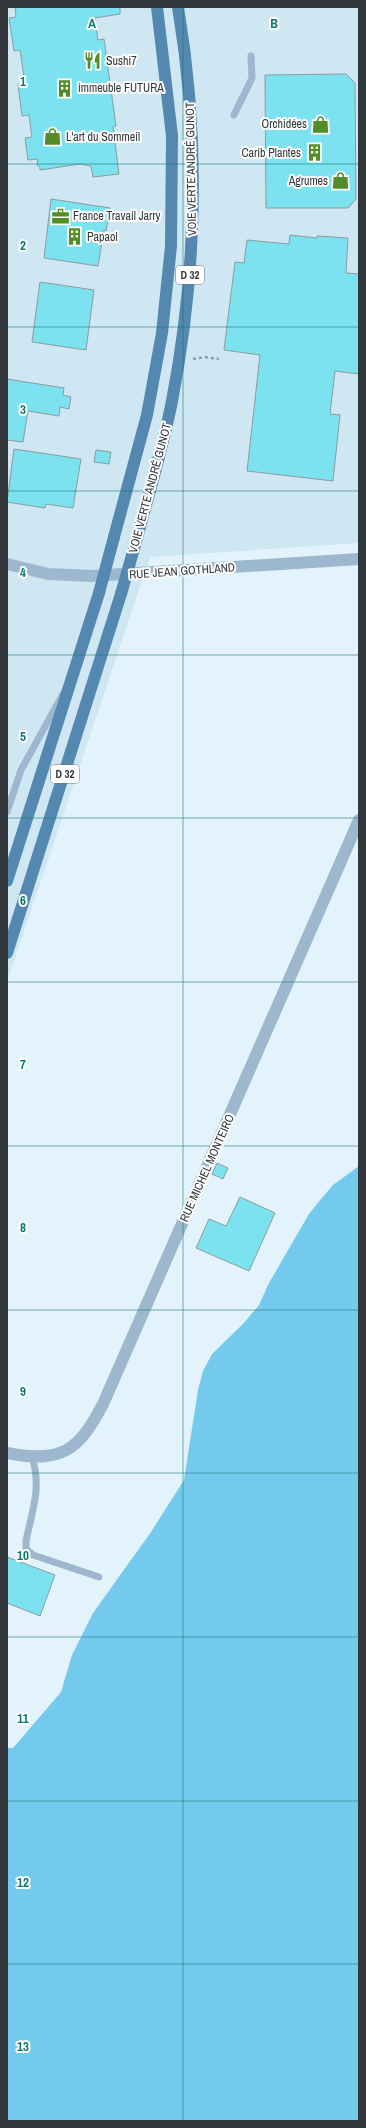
<svg xmlns="http://www.w3.org/2000/svg" width="366" height="2128" viewBox="0 0 366 2128" font-family="'Archivo Narrow',sans-serif">
<style>
.built{fill:#cee7f2}
.forest{fill:#74caec}
.building{fill:#7de2ef;stroke:#8a9c9f}
.lines{fill:none;stroke-linecap:round;stroke-linejoin:round}
.path{stroke:#8e9aa0;stroke-width:2.5;stroke-dasharray:3 3;stroke-linecap:butt}
.service{stroke:#9db8ce;stroke-width:7}
.tertiary{stroke:#9db8ce;stroke-width:12}
.primary{stroke:#5588b0;stroke-width:12}
.primary-bridge{stroke:#5588b0;stroke-width:12}
.grid{fill:none;stroke:#0f766e;stroke-width:1;stroke-opacity:0.55}
.labels{text-anchor:middle;dominant-baseline:central;stroke-width:4;stroke-linejoin:round;paint-order:stroke}
.shield{fill:#fdfdfd;stroke:#6e7274;stroke-width:1}
.shield-label{font-size:11px;font-weight:bold;fill:#31373a}
.poi-label{font-size:12px;fill:#31373a;stroke:#fdfdfd;text-anchor:start}
.street-label{font-size:12px;fill:#31373a;stroke:#fdfdfd}
.grid-label{font-size:13px;text-anchor:middle;font-weight:bold;fill:#0f766e;stroke:#fdfdfd;stroke-width:4;stroke-linejoin:round;paint-order:stroke}
</style>
<rect width="100%" height="100%" fill="#e2f3fb"/>
<polygon class="built" points="7,7 359,7 359,543 150,557 7,982"/>
<polygon class="forest" points="359,1166 359,2121 7,2121 7,1748 13,1748 61,1692 72,1655 93,1613 151,1532 184,1480 198,1390 203,1371 212,1354 243,1324 259,1305 269,1283 309,1214 321,1199 333,1185"/>
<g class="building">
<polygon points="15,7 120,7 120,14 95,18 98,40 104,39 116,126 113,127 119,174 93,177 91,166 80,164 40,170 40,167 37,165 38,159 28,160 25,138 32,137 29,115 22,116 18,84 25,83 20,50 14,51 9,18 16,17"/>
<polygon points="346,74 355,83 356,199 348,208 266,208 265,75"/>
<polygon points="51,199 110,208 106,231 104,230 98,266 44,258"/>
<polygon points="290,235 317,238 317,236 348,238 346,273 359,274 359,374 335,371 330,414 340,415 333,481 247,471 260,355 224,350 235,262 244,263 247,240 289,244"/>
<polygon points="40,282 94,290 86,350 32,342"/>
<polygon points="7,379 64,388 63,395 71,397 69,409 60,407 59,416 28,411 23,442 7,440"/>
<polygon points="14,449 81,459 73,508 46,504 45,508 7,502"/>
<polygon points="96,450 111,452 109,464 94,462"/>
<polygon points="217,1163 228,1168 223,1179 212,1174"/>
<polygon points="240,1197 275,1213 249,1271 196,1248 209,1219 226,1226"/>
<polygon points="7,1557 55,1575 40,1616 7,1603"/>
</g>
<g class="lines">
<polyline class="path" points="193,359 204,357 219,359"/>
<g class="service">
<polyline points="234,115 252,78 251,56"/>
<polyline points="7,812 21,770 63,694"/>
<path d="M32,1457c10,31 0,54 -6,84v8l7,6 66,22"/>
</g>
<g class="tertiary">
<polyline points="7,564 48,574 91,576 359,559"/>
<path d="M7,1453c55,11 72,-3 96,-49l256,-584"/>
</g>
<g class="primary">
<polyline points="114,537 147,415 162,333 171,246 172,136 157,7"/>
<path d="M137,538c12,-45 26,-91 35,-137 25,-130 28,-263 6,-394"/>
<polyline points="7,881 99,593"/>
<polyline points="7,953 121,594"/>
</g>
<g class="primary-bridge">
<polyline points="99,593 114,537"/>
<polyline points="121,594 137,538"/>
</g>
</g>
<path class="grid" d="M183,7v2114M7,164h352M7,327h352M7,491h352M7,655h352M7,818h352M7,982h352M7,1146h352M7,1310h352M7,1473h352M7,1637h352M7,1801h352M7,1964h352"/>
<defs>
<symbol id="restaurant-bare" viewBox="-9 -9 18 18"><path d="M-5-6h1v4h1v-4h1v4h1v-4h1v5L-1.5 .5V6h-2V.5L-5-1ZM5-6V6H3V1.5H1.5Q1.5-4 5-6Z" fill="#548c28" stroke="#fdfdfd" stroke-width="2.5" paint-order="stroke"/></symbol>
<symbol id="building-bare" viewBox="-9 -9 18 18"><path d="M-4-6H4V6H1V3H-1V6H-4ZM-2.5-4.3h1.7v1.8h-1.7ZM.8-4.3h1.7v1.8H.8ZM-2.5-1h1.7V.8h-1.7ZM.8-1h1.7V.8H.8Z" fill="#548c28" stroke="#fdfdfd" stroke-width="2.5" paint-order="stroke"/></symbol>
<symbol id="shop-bare" viewBox="-9 -9 18 18"><path d="M-5-2.5h2.3a2.7 3.5 0 0 1 5.4 0H5L5.5 6h-11ZM-1.5-2.5h3a1.5 2.3 0 0 0-3 0Z" fill="#548c28" stroke="#fdfdfd" stroke-width="2.5" paint-order="stroke"/></symbol>
<symbol id="office-bare" viewBox="-9 -9 18 18"><path d="M-6-3h4V-5.5h4V-3h4V5H-6ZM-1-4.5V-3h2v-1.5ZM-6 0V1H6V0Z" fill="#548c28" stroke="#fdfdfd" stroke-width="2.5" paint-order="stroke"/></symbol>
</defs>
<g fill-rule="evenodd">
<use href="#restaurant-bare" x="80" y="48" width="25" height="25"/>
<use href="#building-bare" x="52" y="76" width="25" height="25"/>
<use href="#shop-bare" x="308" y="112" width="25" height="25"/>
<use href="#shop-bare" x="40" y="124" width="25" height="25"/>
<use href="#building-bare" x="302" y="140" width="25" height="25"/>
<use href="#shop-bare" x="328" y="168" width="25" height="25"/>
<use href="#office-bare" x="48" y="204" width="25" height="25"/>
<use href="#building-bare" x="62" y="224" width="25" height="25"/>
</g>
<g class="labels">
<g class="shield">
<rect x="176" y="266" width="28" height="18" rx="3"/>
<rect x="51" y="765" width="28" height="18" rx="3"/>
</g>
<g class="shield-label">
<text x="190" y="275">D 32</text>
<text x="65" y="774">D 32</text>
</g>
<g class="poi-label">
<text x="106" y="61">Sushi7</text>
<text x="78" y="88">immeuble FUTURA</text>
<text x="307" y="124" text-anchor="end">Orchidées</text>
<text x="66" y="137">L'art du Sommeil</text>
<text x="301" y="153" text-anchor="end">Carib Plantes</text>
<text x="328" y="181" text-anchor="end">Agrumes</text>
<text x="73" y="216">France Travail Jarry</text>
<text x="87" y="237">Papaol</text>
</g>
<g class="street-label">
<text transform="translate(191 169) rotate(-91)">VOIE VERTE ANDRÉ GUNOT</text>
<text transform="translate(150 488) rotate(-75)">VOIE VERTE ANDRÉ GUNOT</text>
<text transform="translate(182 571) rotate(-4)">RUE JEAN GOTHLAND</text>
<text transform="translate(207 1168) rotate(-66)">RUE MICHEL MONTEIRO</text>
</g>
</g>
<g class="grid-label">
<text x="92" y="28">A</text>
<text x="274" y="28">B</text>
<text x="23" y="86">1</text>
<text x="23" y="250">2</text>
<text x="23" y="414">3</text>
<text x="23" y="577">4</text>
<text x="23" y="741">5</text>
<text x="23" y="905">6</text>
<text x="23" y="1069">7</text>
<text x="23" y="1232">8</text>
<text x="23" y="1396">9</text>
<text x="23" y="1560">10</text>
<text x="23" y="1723">11</text>
<text x="23" y="1887">12</text>
<text x="23" y="2051">13</text>
</g>
<rect width="366" height="2128" fill="none" stroke="#31373a" stroke-width="16"/>
</svg>
